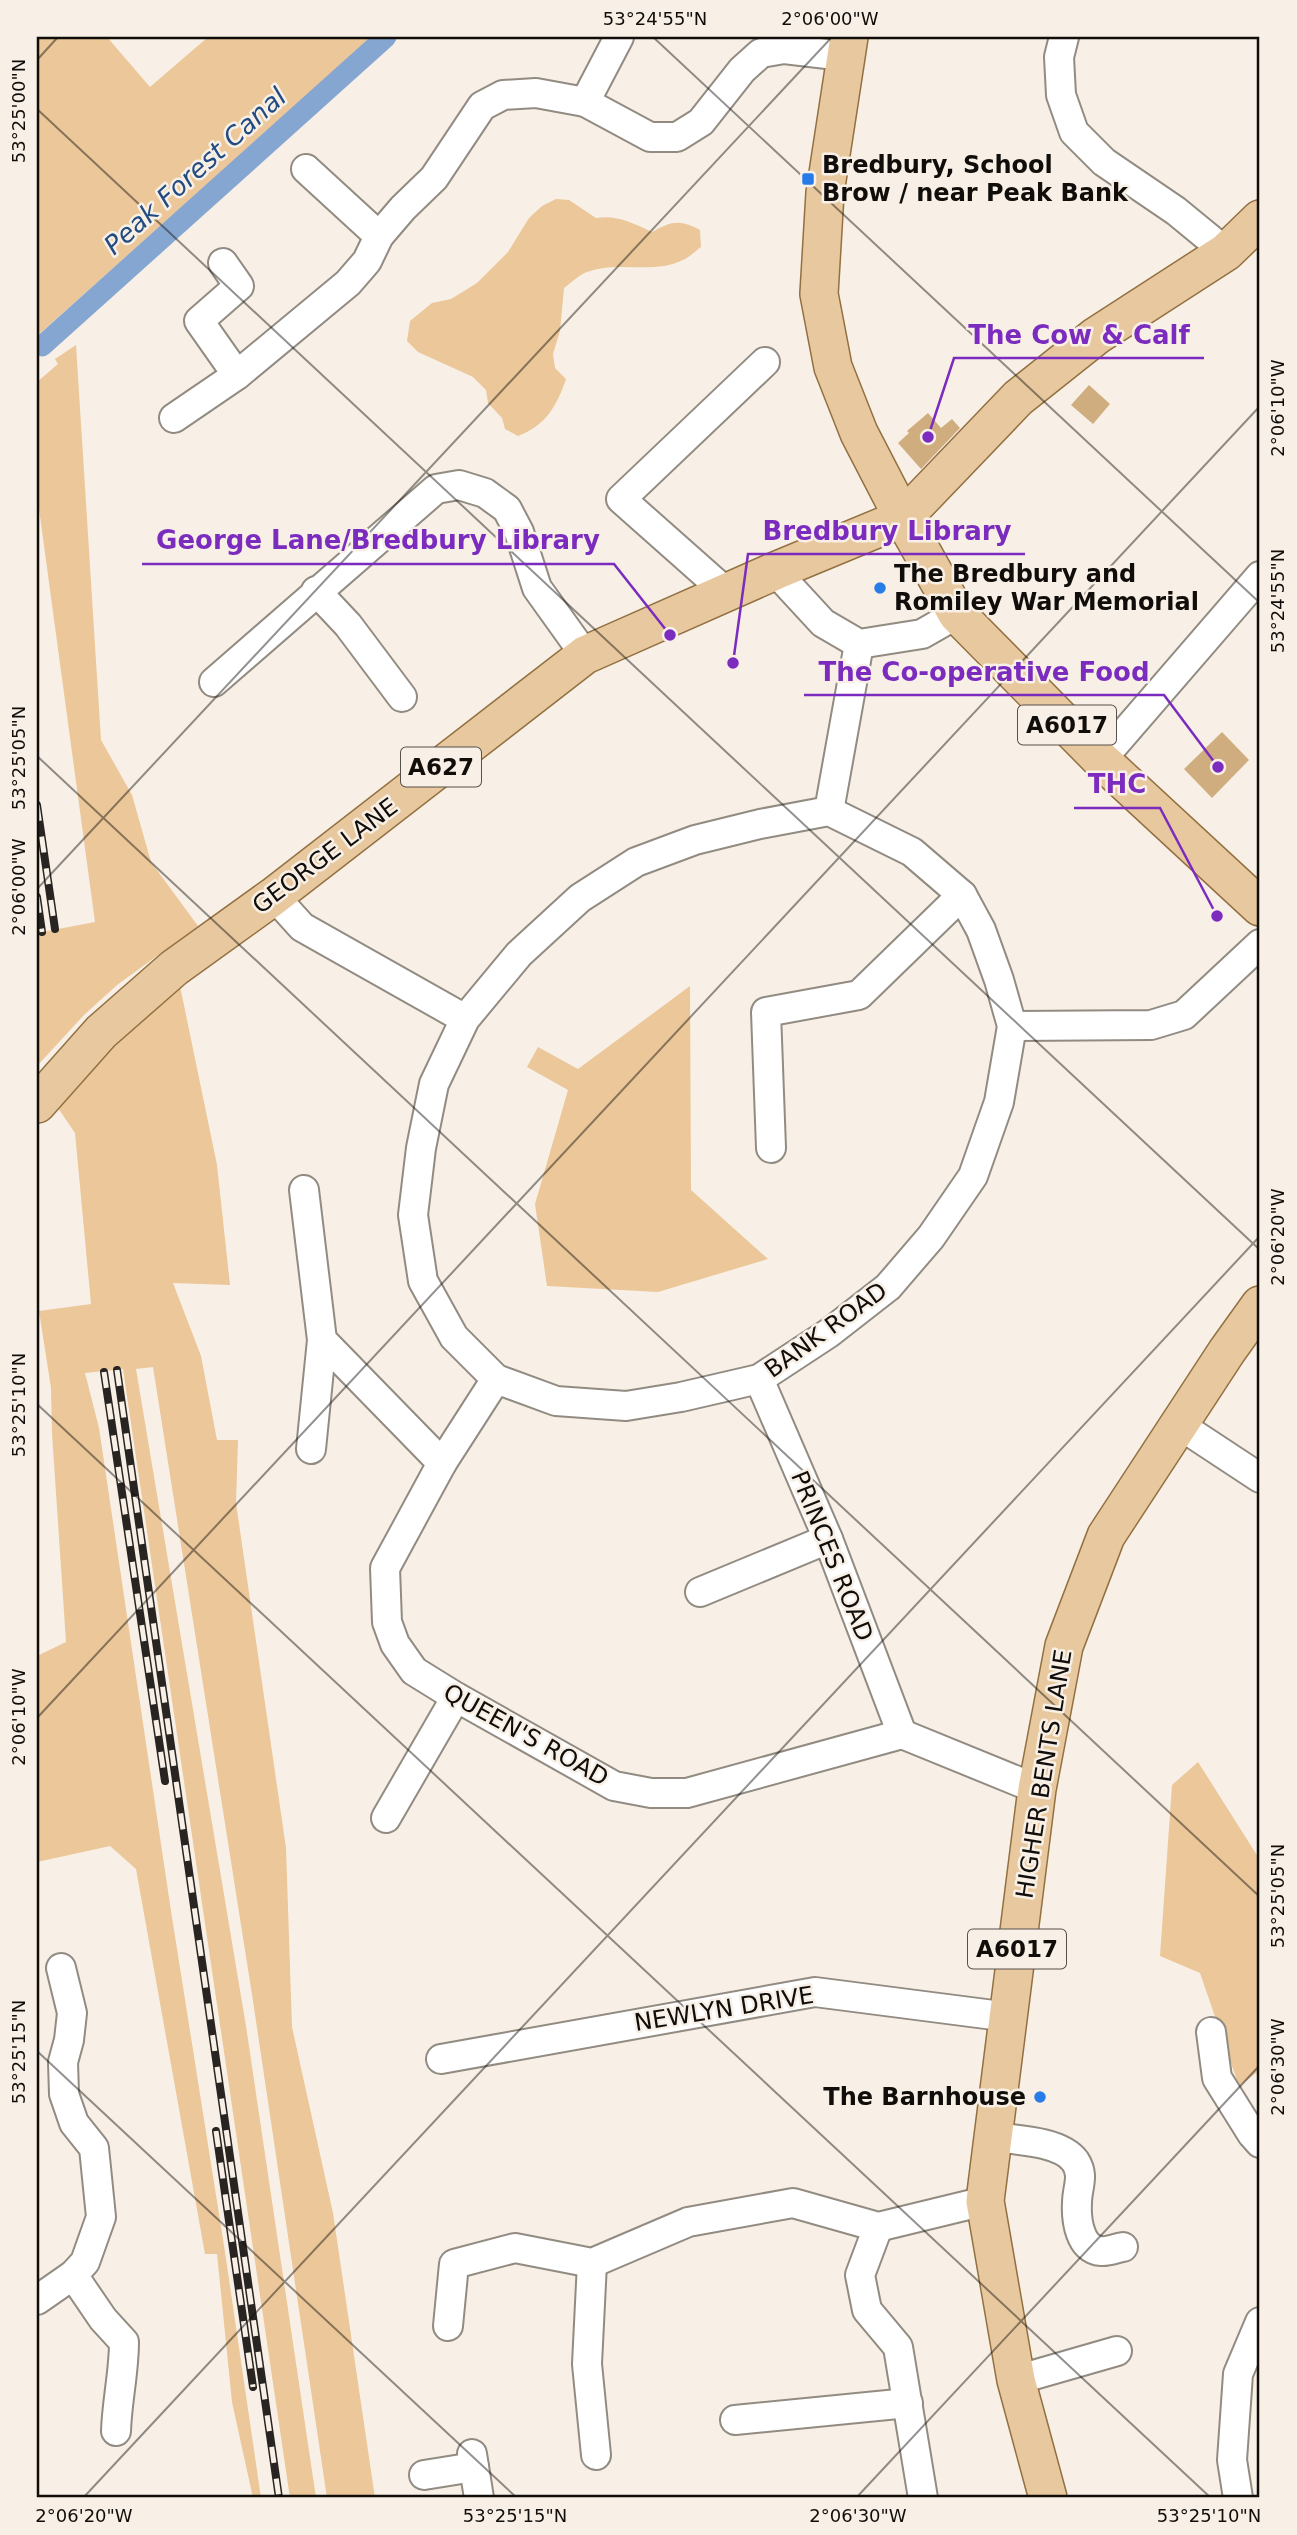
<svg xmlns="http://www.w3.org/2000/svg" width="1297" height="2535" viewBox="0 0 1297 2535" font-family="'DejaVu Sans',sans-serif">
<style>
.green{fill:#ebc799}
.lines{fill:none;stroke-linecap:round;stroke-linejoin:round}
.canal{stroke:#86a6d2;stroke-width:21}
.building{fill:#d0ad7f}
.minor-casing{stroke:#928b82;stroke-width:32}
.major-casing{stroke:#937041;stroke-width:40}
.minor{stroke:#fff;stroke-width:28}
.major{stroke:#e8c99f;stroke-width:37}
.rail-casing{stroke:#282421;stroke-width:8}
.rail{stroke:#f8f0e6;stroke-width:5;stroke-dasharray:16;stroke-linecap:butt}
.ticks{fill:none;stroke:#100d0a;stroke-width:2;stroke-opacity:0.45}
.poi-dot{fill:#287ce7;stroke:#f8f0e6;stroke-width:2.5}
.labels{text-anchor:middle;dominant-baseline:central;stroke-width:5;stroke-linejoin:round;paint-order:stroke}
.shield{fill:#f8f0e6;stroke:#56514c;stroke-width:2}
.shield-label{font-size:23px;font-weight:bold;fill:#100d0a}
.poi-label{font-size:24px;font-weight:bold;fill:#100d0a;stroke:#f8f0e6;text-anchor:start}
.street-label{font-size:24px;fill:#100d0a;stroke:#f8f0e6}
.water-label{font-size:26px;font-style:italic;fill:#224b82;stroke:#f8f0e6}
.leader{fill:none;stroke:#7b2cbf;stroke-width:2.5}
.callout-dot{fill:#7b2cbf;stroke:#f8f0e6;stroke-width:2.5}
.callout-label{font-size:26px;text-anchor:middle;font-weight:bold;fill:#7b2cbf;stroke:#f8f0e6;stroke-width:5;stroke-linejoin:round;paint-order:stroke}
.neatline{fill:none;stroke:#100d0a;stroke-width:2.5}
.ticks-label{font-size:18px;text-anchor:middle;fill:#100d0a}
</style>
<rect width="100%" height="100%" fill="#f8f0e6"/>
<g class="green">
<polygon points="37,37 107,37 150,87 208,37 372,37 37,336"/>
<path d="M556,199l13,1 27,18c22,-3 36,5 56,14 19,-11 28,-13 48,-2l1,17c-6,4 -11,10 -18,13 -30,15 -65,0 -96,12 -8,3 -16,11 -23,16l-4,43 -7,23 2,14 11,11c-9,27 -21,47 -48,57l-13,-7 -3,-11 -14,-15 -2,-13 -13,-13 -55,-25 -11,-11 3,-20 22,-18 19,-4 26,-16 31,-31 21,-34 13,-12z"/>
<polygon points="76,345 101,740 132,795 151,862 198,926 117,985 84,1015 37,1066 37,933 95,922 37,494 37,382 58,364 55,359"/>
<polygon points="180,986 217,1165 230,1285 173,1283 201,1356 217,1440 238,1440 236,1503 286,1848 292,2027 333,2213 375,2498 327,2498 253,2001 153,1367 136,1369 246,2026 316,2498 290,2498 123,1369 85,1373 99,1428 171,1911 225,2252 261,2498 253,2498 232,2402 217,2254 205,2254 136,1869 110,1846 37,1862 37,1656 66,1642 52,1433 51,1388 39,1311 91,1304 75,1133 56,1105 118,1041"/>
<polygon points="690,986 691,1190 768,1259 658,1292 547,1286 535,1204 568,1090 527,1067 538,1047 578,1069"/>
<polygon points="1198,1762 1260,1860 1260,2070 1239,2086 1200,1973 1160,1956 1172,1785"/>
</g>
<g class="lines">
<polyline class="canal" points="42,346 386,37"/>
</g>
<g class="building">
<polygon points="1089,385 1110,404 1093,424 1071,405"/>
<polygon points="928,413 941,428 952,419 960,428 921,469 898,443 909,433 907,431"/>
<polygon points="1222,732 1249,760 1212,798 1184,769"/>
</g>
<g class="lines">
<defs>
<g id="minor">
<polyline points="1064,37 1059,57 1061,95 1074,132 1104,162 1176,211 1226,252"/>
<polyline points="585,102 619,37"/>
<polyline points="306,169 379,236"/>
<polyline points="223,263 239,286 199,321 237,375"/>
<polyline points="174,418 237,375 348,283 367,261 379,236 403,208 434,178 482,106 503,95 536,93 585,102 650,137 677,137 701,122 742,70 761,53 784,49 844,56"/>
<polyline points="775,571 823,623 859,644 922,634 957,614"/>
<polyline points="316,591 348,625 402,697"/>
<polyline points="727,593 621,499 765,362"/>
<polyline points="214,682 436,489 459,485 485,493 507,509 519,532 537,588 585,655"/>
<polyline points="1101,760 1260,576"/>
<polyline points="829,811 859,644"/>
<polyline points="274,896 302,927 465,1019 519,954 580,898 636,862 695,840 760,824 829,811 912,852 962,895 981,930 999,980 1012,1026 999,1102 973,1176 931,1237 888,1287 829,1333 759,1379 681,1397 626,1406 556,1401 496,1379 454,1337 423,1281 413,1215 421,1148 434,1084 465,1019"/>
<polyline points="1012,1026 1151,1025 1184,1015 1260,944"/>
<polyline points="771,1148 766,1012 859,995 962,895"/>
<polyline points="304,1190 322,1340 311,1449"/>
<polyline points="322,1340 442,1463"/>
<polyline points="496,1379 442,1463 385,1568 387,1622 395,1644 414,1671 456,1697 614,1786 651,1793 687,1793 902,1734 1037,1789"/>
<polyline points="759,1379 828,1539 902,1734"/>
<polyline points="1178,1424 1260,1478"/>
<polyline points="700,1592 828,1539"/>
<polyline points="386,1818 456,1697"/>
<polyline points="1211,2032 1217,2078 1252,2134 1260,2143"/>
<polyline points="441,2059 815,1992 1009,2017"/>
<path d="M993,2137c23,3 67,4 82,24 10,15 2,26 2,42 -1,17 3,47 24,48 7,1 15,-3 22,-4"/>
<polyline points="878,2227 860,2275 867,2310 898,2347 923,2498"/>
<polyline points="592,2263 587,2364 596,2455"/>
<path d="M73,2275l30,44 21,23c0,30 -7,59 -8,89"/>
<polyline points="37,2300 73,2275 85,2262 101,2217 94,2148 74,2123 64,2094 63,2062 69,2040 72,2013 61,1968"/>
<polyline points="448,2326 454,2264 515,2248 592,2263 688,2222 793,2203 878,2227 985,2201"/>
<polyline points="1016,2380 1117,2351"/>
<polyline points="735,2420 908,2403"/>
<polyline points="472,2454 479,2498"/>
<polyline points="424,2475 474,2467"/>
<polyline points="1238,2498 1232,2460 1238,2374 1260,2322"/>
</g>
<g id="major">
<polyline points="849,37 825,193 819,294 833,367 859,433 903,518 957,614 1101,760 1260,907"/>
<polyline points="37,1104 101,1032 174,968 274,896 585,655 775,571 903,518 1018,398 1096,336 1226,252 1260,219"/>
<polyline points="1048,2498 1016,2380 985,2201 1037,1789 1064,1646 1106,1536 1227,1351 1260,1305"/>
</g>
</defs>
<use href="#minor" class="minor-casing"/>
<use href="#major" class="major-casing"/>
<use href="#minor" class="minor"/>
<use href="#major" class="major"/>
<defs>
<g id="rail">
<polyline points="37,805 55,929"/>
<polyline points="37,897 42,932"/>
<polyline points="117,1370 279,2498"/>
<polyline points="104,1372 165,1781"/>
<polyline points="216,2131 253,2387"/>
</g>
</defs>
<use href="#rail" class="rail-casing"/>
<use href="#rail" class="rail"/>
</g>
<path class="ticks" d="M653,37l607,566M37,60l21,-23M37,109l1223,1141M37,756l1223,1141M37,889l795,-852M37,1404l1174,1094M37,1718l1223,-1312M37,2051l480,447M83,2498l1177,-1262M856,2498l404,-433"/>
<g class="poi-dot">
<rect x="801" y="172" width="14" height="14" rx="3.5"/>
<circle cx="880" cy="588" r="7"/>
<circle cx="1040" cy="2097" r="7"/>
</g>
<g class="labels">
<g class="shield">
<rect x="1018" y="705.5" width="98" height="39" rx="5"/>
<rect x="401" y="747.5" width="80" height="39" rx="5"/>
<rect x="968" y="1929.5" width="98" height="39" rx="5"/>
</g>
<g class="shield-label">
<text x="1067" y="725">A6017</text>
<text x="441" y="767">A627</text>
<text x="1017" y="1949">A6017</text>
</g>
<g class="poi-label">
<text x="822" y="165">Bredbury, School<tspan x="822" dy="28">Brow / near Peak Bank</tspan></text>
<text x="894" y="574">The Bredbury and<tspan x="894" dy="28">Romiley War Memorial</tspan></text>
<text x="1026" y="2097" text-anchor="end">The Barnhouse</text>
</g>
<g class="street-label">
<text transform="translate(325 856) rotate(-37)">GEORGE LANE</text>
<text transform="translate(826 1330) rotate(-36)">BANK ROAD</text>
<text transform="translate(832 1556) rotate(68)">PRINCES ROAD</text>
<text transform="translate(526 1735) rotate(29)">QUEEN'S ROAD</text>
<text transform="translate(1044 1774) rotate(-81)">HIGHER BENTS LANE</text>
<text transform="translate(724 2009) rotate(-9)">NEWLYN DRIVE</text>
</g>
<g class="water-label">
<text transform="translate(195 171) rotate(-42)">Peak Forest Canal</text>
</g>
</g>
<path class="leader" d="M928 437L954 358H1204M733 663L748 554H1025M670 635L614 564H142M1218 767L1164 695H804M1217 916L1160 808H1074"/>
<g class="callout-dot">
<circle cx="928" cy="437" r="7"/>
<circle cx="733" cy="663" r="7"/>
<circle cx="670" cy="635" r="7"/>
<circle cx="1218" cy="767" r="7"/>
<circle cx="1217" cy="916" r="7"/>
</g>
<g class="callout-label">
<text x="1079" y="344">The Cow &amp; Calf</text>
<text x="887" y="540">Bredbury Library</text>
<text x="378" y="549">George Lane/Bredbury Library</text>
<text x="984" y="681">The Co-operative Food</text>
<text x="1117" y="793">THC</text>
</g>
<rect width="1297" height="2535" fill="none" stroke="#f8f0e6" stroke-width="77"/>
<rect x="38" y="38" width="1220" height="2458" class="neatline"/>
<g class="ticks-label">
<text x="655" y="25">53°24'55"N</text>
<text x="830" y="25">2°06'00"W</text>
<text transform="translate(19 111) rotate(-90)" y="6">53°25'00"N</text>
<text transform="translate(1278 408) rotate(-90)" y="6">2°06'10"W</text>
<text transform="translate(1278 601) rotate(-90)" y="6">53°24'55"N</text>
<text transform="translate(19 758) rotate(-90)" y="6">53°25'05"N</text>
<text transform="translate(19 887) rotate(-90)" y="6">2°06'00"W</text>
<text transform="translate(1278 1237) rotate(-90)" y="6">2°06'20"W</text>
<text transform="translate(19 1405) rotate(-90)" y="6">53°25'10"N</text>
<text transform="translate(19 1717) rotate(-90)" y="6">2°06'10"W</text>
<text transform="translate(1278 1896) rotate(-90)" y="6">53°25'05"N</text>
<text transform="translate(19 2052) rotate(-90)" y="6">53°25'15"N</text>
<text transform="translate(1278 2067) rotate(-90)" y="6">2°06'30"W</text>
<text x="84" y="2522">2°06'20"W</text>
<text x="515" y="2522">53°25'15"N</text>
<text x="858" y="2522">2°06'30"W</text>
<text x="1209" y="2522">53°25'10"N</text>
</g>
</svg>
